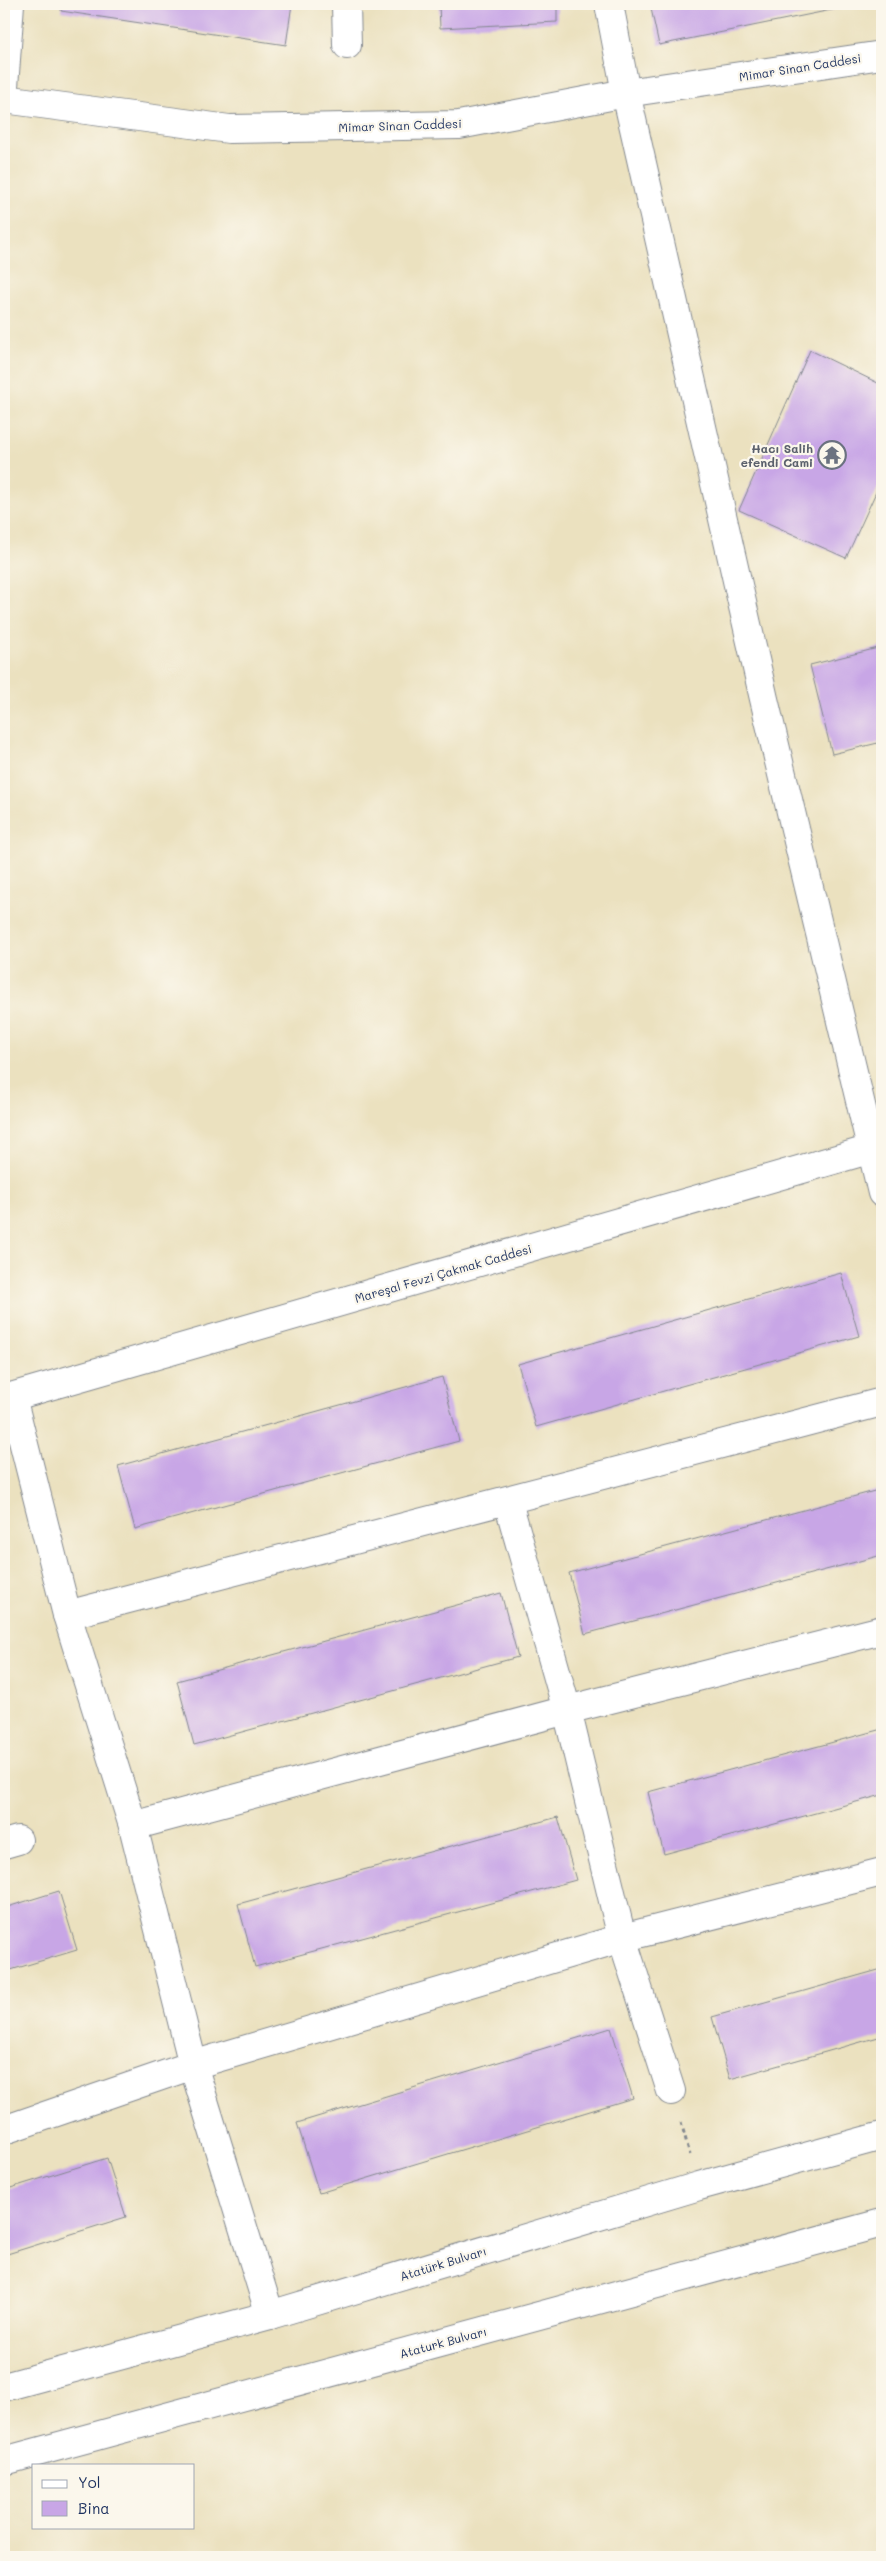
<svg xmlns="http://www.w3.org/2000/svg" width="886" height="2561" viewBox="0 0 886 2561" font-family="Mali,sans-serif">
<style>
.building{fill:#c8a6e6}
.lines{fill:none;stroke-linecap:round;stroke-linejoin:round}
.minor-casing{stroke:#83888e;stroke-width:30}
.major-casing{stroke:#83888e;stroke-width:30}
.path{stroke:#83888e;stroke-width:3;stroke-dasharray:4 4;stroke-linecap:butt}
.minor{stroke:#fff;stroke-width:28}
.major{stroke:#fff;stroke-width:28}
.labels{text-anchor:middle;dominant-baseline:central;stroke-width:4.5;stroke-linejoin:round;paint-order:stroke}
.street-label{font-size:12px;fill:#1b2f5e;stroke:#fbf7ec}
.worship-label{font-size:12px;font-weight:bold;fill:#5b616d;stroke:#fbf7ec;text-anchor:end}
</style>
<rect width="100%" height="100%" fill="#fbf7ec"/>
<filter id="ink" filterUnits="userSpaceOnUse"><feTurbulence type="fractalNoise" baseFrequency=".02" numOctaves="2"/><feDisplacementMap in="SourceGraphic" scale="10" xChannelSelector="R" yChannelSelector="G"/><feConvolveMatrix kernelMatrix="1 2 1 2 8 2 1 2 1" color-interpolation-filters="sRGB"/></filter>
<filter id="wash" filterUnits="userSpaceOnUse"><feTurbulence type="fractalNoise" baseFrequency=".0096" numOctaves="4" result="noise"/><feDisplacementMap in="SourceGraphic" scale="20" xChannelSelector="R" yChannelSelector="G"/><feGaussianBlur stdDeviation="1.12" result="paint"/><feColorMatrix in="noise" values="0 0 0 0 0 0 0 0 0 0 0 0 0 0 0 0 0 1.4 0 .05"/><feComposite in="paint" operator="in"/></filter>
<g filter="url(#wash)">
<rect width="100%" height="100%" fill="#ebe1bf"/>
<g id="blocks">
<g class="building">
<polygon points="62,4 292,4 286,45 61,11"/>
<polygon points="439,4 557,4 557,22 440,28"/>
<polygon points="650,4 856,4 856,5 659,45"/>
<polygon points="810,350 882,385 882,479 846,558 739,510"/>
<polygon points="882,647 882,742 832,754 810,665"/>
<polygon points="841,1273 859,1336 536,1427 518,1364"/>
<polygon points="442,1377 459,1441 135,1529 118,1466"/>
<polygon points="882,1489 882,1555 585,1634 569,1573"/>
<polygon points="501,1593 518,1657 194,1745 177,1681"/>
<polygon points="882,1729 882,1795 664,1854 648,1792"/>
<polygon points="558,1817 576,1880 255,1967 238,1904"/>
<polygon points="59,1891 77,1950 4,1972 4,1908"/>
<polygon points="882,1969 882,2036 730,2079 712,2017"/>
<polygon points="611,2028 633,2098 319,2193 297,2123"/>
<polygon points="107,2158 126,2217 4,2255 4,2190"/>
</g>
</g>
</g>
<g filter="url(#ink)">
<use href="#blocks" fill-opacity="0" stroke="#83888e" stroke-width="1"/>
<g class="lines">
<defs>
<g id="minor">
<polyline points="346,4 347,45"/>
<polyline points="609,4 626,93 764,699 882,1193"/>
<polyline points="4,87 10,4"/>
<polyline points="4,99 229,129 459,125 626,93 882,55"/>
<polyline points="12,1397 67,1615 133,1826 193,2065 270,2315"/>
<polyline points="4,1399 882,1146"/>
<polyline points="508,1502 567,1710 622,1938 671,2091"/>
<polyline points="67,1615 882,1402"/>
<polyline points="133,1826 567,1710 882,1630"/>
<polyline points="4,1844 18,1840"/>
<polyline points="4,2130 193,2065 622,1938 882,1872"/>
</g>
<g id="major">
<polyline points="4,2387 270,2315 699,2186 882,2136"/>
<polyline points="4,2461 882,2223"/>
</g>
</defs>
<use href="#minor" class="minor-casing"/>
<use href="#major" class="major-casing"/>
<polyline class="path" points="681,2122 690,2155"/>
<use href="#minor" class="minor"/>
<use href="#major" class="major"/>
</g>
</g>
<defs>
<symbol id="temple-ring" viewBox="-11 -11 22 22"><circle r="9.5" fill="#fbf7ec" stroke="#6b7280" stroke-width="1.5"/><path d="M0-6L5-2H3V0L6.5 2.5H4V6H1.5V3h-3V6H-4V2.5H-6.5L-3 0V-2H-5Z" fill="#6b7280"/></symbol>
</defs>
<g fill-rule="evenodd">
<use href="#temple-ring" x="816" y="439" width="32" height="32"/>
</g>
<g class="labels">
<g class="street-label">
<text transform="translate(800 67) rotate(-9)">Mimar Sinan Caddesi</text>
<text transform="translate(400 125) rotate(-2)">Mimar Sinan Caddesi</text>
<text transform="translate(443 1273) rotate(-16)">Mareşal Fevzi Çakmak Caddesi</text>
<text transform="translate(443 2263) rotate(-17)">Atatürk Bulvarı</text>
<text transform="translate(443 2342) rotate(-15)">Ataturk Bulvarı</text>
</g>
<g class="worship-label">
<text x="813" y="448">Hacı Salih<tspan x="813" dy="14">efendi Cami</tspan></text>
</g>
</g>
<rect width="886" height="2561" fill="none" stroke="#fbf7ec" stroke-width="20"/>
<rect x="32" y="2464" width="162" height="65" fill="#fbf7ec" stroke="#a1a7b3"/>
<rect x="42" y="2480" width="25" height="8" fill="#ffffff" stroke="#a1a7b3"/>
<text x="78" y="2488" font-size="15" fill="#1b2f5e">Yol</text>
<rect x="42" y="2501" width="25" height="15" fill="#c8a6e6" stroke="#a1a7b3"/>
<text x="78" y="2514" font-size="15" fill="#1b2f5e">Bina</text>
</svg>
